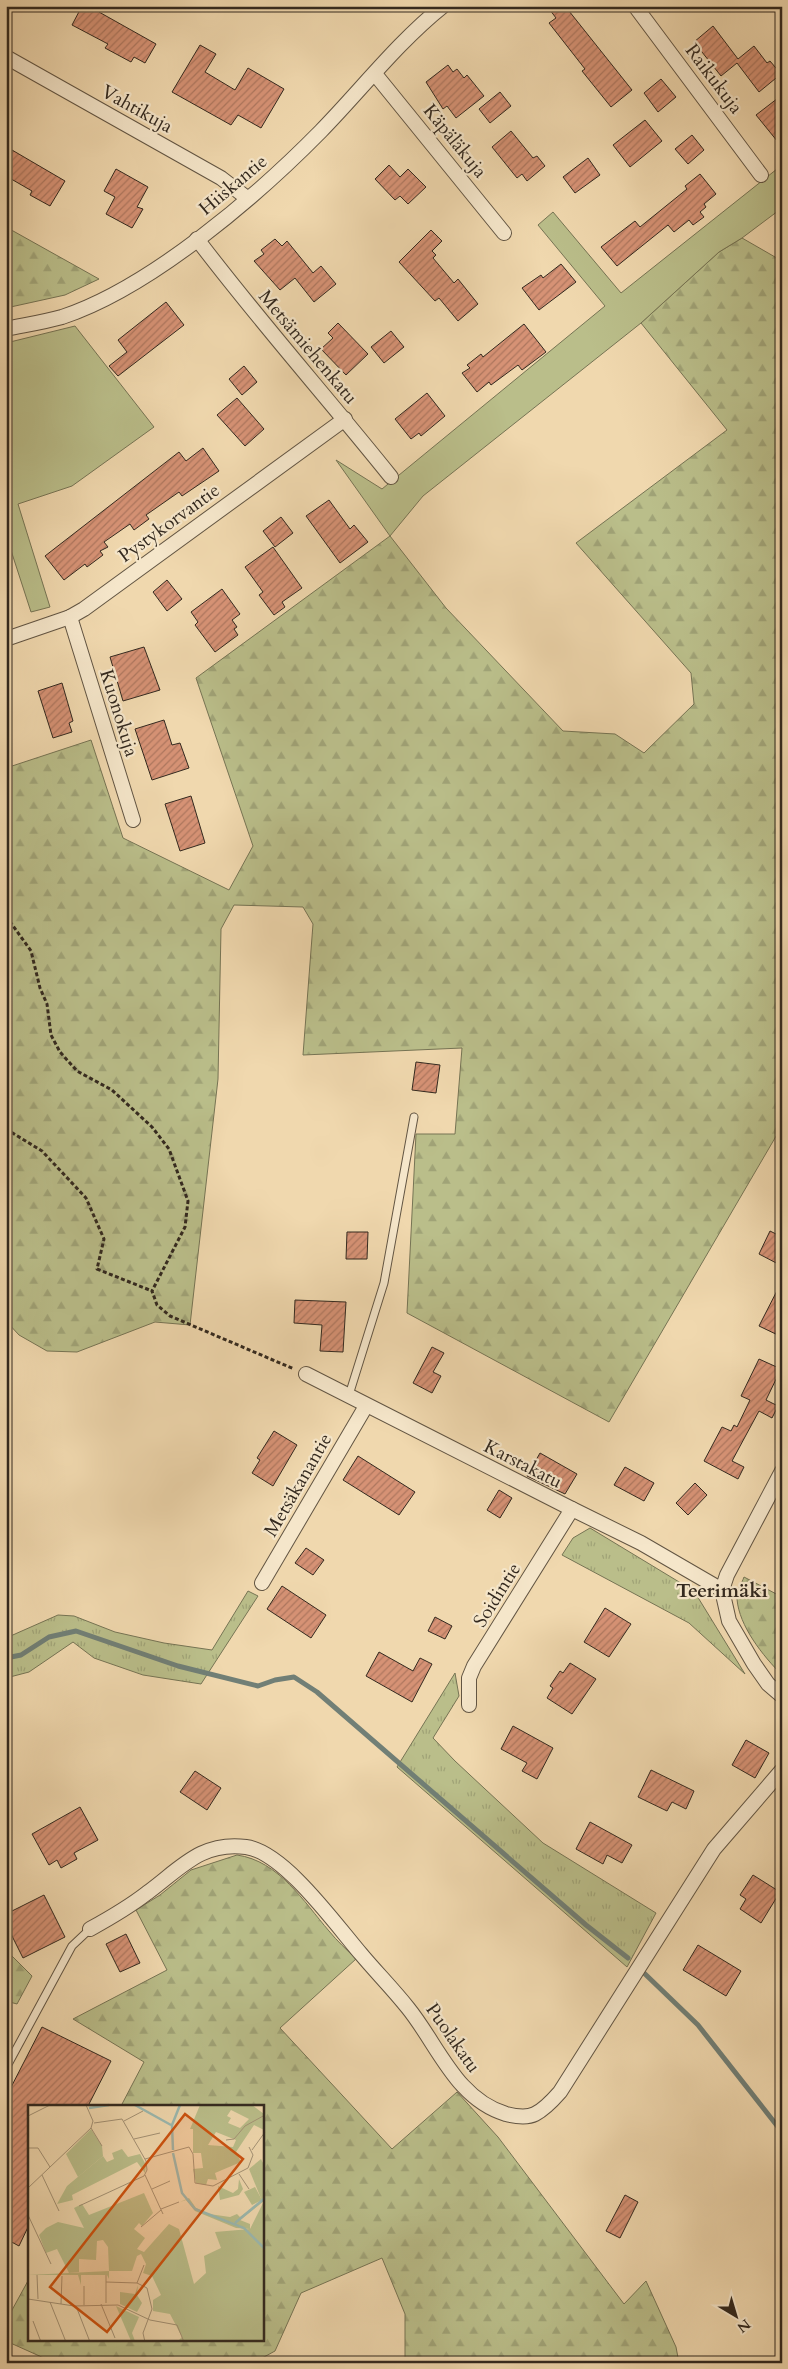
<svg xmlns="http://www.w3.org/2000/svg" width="788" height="2369" viewBox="0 0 788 2369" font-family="Cardo,serif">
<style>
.grass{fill:url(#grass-tufts);stroke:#767454}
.forest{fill:url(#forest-firs);stroke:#767454}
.park{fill:#babe8a;stroke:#767454}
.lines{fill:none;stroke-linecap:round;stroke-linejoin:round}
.stream{stroke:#717f76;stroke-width:5}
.building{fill:url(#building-hatch);stroke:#33291f}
.service-casing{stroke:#625543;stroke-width:9}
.minor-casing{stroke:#625543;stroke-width:16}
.path{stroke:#33291f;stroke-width:3;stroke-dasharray:4 2.5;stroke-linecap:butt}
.service{stroke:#f5e6ca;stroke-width:7}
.minor{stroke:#f5e6ca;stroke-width:14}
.labels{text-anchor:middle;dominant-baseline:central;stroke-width:4.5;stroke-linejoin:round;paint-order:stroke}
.street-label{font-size:19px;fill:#33291f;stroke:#f5e6ca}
.neighbourhood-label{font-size:20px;font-weight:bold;fill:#33291f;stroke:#f5e6ca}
.inset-river{fill:none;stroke:#9bb9b0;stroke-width:2.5}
.inset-road{fill:none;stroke:#a49275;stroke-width:1}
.view{fill:#cd520f;fill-opacity:0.15;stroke:#cd520f;stroke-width:2.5}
.inset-edge{fill:none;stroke:#33291f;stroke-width:2.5}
</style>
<defs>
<pattern id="grass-tufts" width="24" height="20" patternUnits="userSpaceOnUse" patternTransform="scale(1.25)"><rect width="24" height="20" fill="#babe8a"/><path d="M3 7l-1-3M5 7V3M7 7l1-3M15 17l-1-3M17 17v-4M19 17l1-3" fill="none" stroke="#a0a377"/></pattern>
<pattern id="forest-firs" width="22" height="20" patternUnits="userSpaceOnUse" patternTransform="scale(1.25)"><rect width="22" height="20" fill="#babe8a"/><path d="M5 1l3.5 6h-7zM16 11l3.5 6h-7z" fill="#a0a377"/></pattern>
<pattern id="building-hatch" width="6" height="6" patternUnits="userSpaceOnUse" patternTransform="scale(1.25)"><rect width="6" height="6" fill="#d69275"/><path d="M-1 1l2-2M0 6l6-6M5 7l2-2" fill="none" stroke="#ae775f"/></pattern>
</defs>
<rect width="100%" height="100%" fill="#f0d8ae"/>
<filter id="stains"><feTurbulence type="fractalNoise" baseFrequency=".004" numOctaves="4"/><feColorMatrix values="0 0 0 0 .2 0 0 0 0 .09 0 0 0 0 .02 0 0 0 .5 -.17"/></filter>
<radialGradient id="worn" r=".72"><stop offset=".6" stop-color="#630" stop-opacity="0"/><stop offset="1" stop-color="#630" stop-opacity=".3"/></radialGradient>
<g class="grass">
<polygon points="590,1528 694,1591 745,1674 689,1623 562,1555 573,1538"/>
<polygon points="248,1591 258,1596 201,1684 143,1675 94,1658 73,1642 29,1672 6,1678 6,1638 58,1615 74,1616 115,1632 164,1643 212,1650"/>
<polygon points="455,1673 459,1696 433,1738 455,1761 543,1843 656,1913 627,1967 397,1767"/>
</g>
<g class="forest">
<polygon points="6,227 99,279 65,295 6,308"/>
<polygon points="742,238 782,261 782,1126 609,1422 407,1313 416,1134 455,1134 462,1048 303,1055 313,924 303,907 234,905 221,929 218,1079 190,1325 155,1322 77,1352 47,1351 19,1335 6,1321 6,768 91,740 123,838 229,890 253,846 196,678 390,536 446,608 563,731 615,734 644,753 694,704 691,673 576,543 727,430 641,323 719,252"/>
<path d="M744,1577l38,20v78c-19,-19 -43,-49 -45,-76 -1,-7 5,-16 7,-22z"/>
<path d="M237,1855c42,6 67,47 92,76 8,10 18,19 27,28l-76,69 112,121 65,-57 41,45 126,167 22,-23 30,66 3,16h-274v-49l-23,-56 -81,35 -26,58 -22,12h-198l-49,-22v-20l23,-42v61h233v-234h-141l23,-44 -71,-43 94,-49 -31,-60 24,-15 31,-25z"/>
<polygon points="6,1950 32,1976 17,2004 6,2001"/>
</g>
<g class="park">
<polygon points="782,165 782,208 742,238 719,252 641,323 423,496 390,536 336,460 382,489 605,306 538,225 553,212 621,293"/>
<polygon points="75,326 154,427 72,486 18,504 50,607 31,612 6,535 6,343"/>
</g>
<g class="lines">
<g class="stream">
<polyline points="6,1658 21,1655 49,1637 76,1631 178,1666 258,1686 275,1680 294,1677 317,1692 586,1925 628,1958"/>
<polyline points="644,1973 698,2025 782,2132"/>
</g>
</g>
<g class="building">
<polygon points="82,6 102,6 99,12 156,44 145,63 134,57 131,62 105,48 108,44 72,25"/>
<polygon points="547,6 565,6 632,90 611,107 582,71 585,69 549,23 556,18"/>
<polygon points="713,26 738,59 754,46 767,63 770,61 781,74 759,92 737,63 721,76 694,42"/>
<polygon points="200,45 216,54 205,72 235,90 248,68 284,89 261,128 238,115 231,125 172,92"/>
<polygon points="448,65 453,72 457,69 464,78 467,75 484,96 456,118 447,106 443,109 426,82"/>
<polygon points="661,79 676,97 658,112 644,93"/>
<polygon points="500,92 511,106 490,123 479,109"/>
<polygon points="782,95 782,147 756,115"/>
<polygon points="645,120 662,141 630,167 613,145"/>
<polygon points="511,131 533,158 537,156 545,166 527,181 522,174 517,178 492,147"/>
<polygon points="692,135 704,150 688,164 675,149"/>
<polygon points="12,150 65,181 50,206 30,195 32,191 6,176 6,160"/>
<polygon points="588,158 600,175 575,193 563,177"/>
<polygon points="389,165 400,177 408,169 426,187 408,204 400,196 395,200 375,179"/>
<polygon points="116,169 148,187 137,207 143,209 132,228 106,214 115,197 104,191"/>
<polygon points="700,174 716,194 704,204 706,207 700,212 704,217 693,225 689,220 674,232 668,225 617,266 601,247 635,221 640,227 687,189 685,186"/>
<polygon points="431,230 442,241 432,251 436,255 433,258 454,283 458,279 478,304 458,321 439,298 435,301 399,262"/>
<polygon points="275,239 282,246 287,241 313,273 321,266 336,284 314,302 295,278 280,290 254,261 264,254 261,250"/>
<polygon points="561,264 576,282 539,310 522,288 541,275 543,278"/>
<polygon points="166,302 184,325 118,376 109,366 127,352 118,340"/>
<polygon points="338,323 368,354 346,375 321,349 333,338 328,333"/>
<polygon points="524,324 546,352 522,370 518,365 491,385 489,382 477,392 462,373 470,368 467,365 481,354 483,357"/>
<polygon points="391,331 404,347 384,363 371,347"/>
<polygon points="244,366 257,382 242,395 229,379"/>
<polygon points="427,393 445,416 421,436 419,433 411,439 395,419"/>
<polygon points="237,398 264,429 245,446 217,415"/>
<polygon points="203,448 219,471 182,496 179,492 146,515 149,519 134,530 130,524 104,542 108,547 100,551 103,555 87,567 85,564 64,580 45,556 179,452 186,461"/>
<polygon points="329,500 350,529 354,525 368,542 340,563 306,516"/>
<polygon points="281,517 293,533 275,547 263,531"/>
<polygon points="273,547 302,588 282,602 285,607 274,615 259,595 263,592 245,567"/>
<polygon points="167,580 182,599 167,611 153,592"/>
<polygon points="222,589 240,614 232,620 237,627 234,629 238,635 215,652 195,625 198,622 191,612"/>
<polygon points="144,647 160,690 123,701 110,657"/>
<polygon points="62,683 73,721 69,723 72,732 53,738 38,691"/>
<polygon points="164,720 172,745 180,743 189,768 152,780 135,729"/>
<polygon points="191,796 205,843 180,851 165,804"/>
<polygon points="416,1062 440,1065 436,1093 412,1090"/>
<polygon points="770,1231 782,1237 782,1266 759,1254"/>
<polygon points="347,1232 368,1232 367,1259 346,1259"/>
<polygon points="782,1281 782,1337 759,1326"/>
<polygon points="295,1300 346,1302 343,1352 320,1351 322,1325 294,1323"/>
<polygon points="432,1347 444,1353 433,1372 441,1376 432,1393 413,1383"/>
<polygon points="759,1359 781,1369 766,1400 778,1406 772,1418 759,1411 732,1461 744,1467 738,1479 704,1461 722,1427 731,1431 734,1425 737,1427 750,1400 741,1396"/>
<polygon points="274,1431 297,1445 273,1486 252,1473 260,1460 257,1458"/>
<polygon points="540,1453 577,1474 565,1494 527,1476"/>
<polygon points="358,1456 415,1492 399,1515 343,1480"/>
<polygon points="625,1467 654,1483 644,1501 614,1485"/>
<polygon points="695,1483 707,1495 688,1515 676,1503"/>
<polygon points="499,1490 512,1498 500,1518 487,1510"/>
<polygon points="306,1548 324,1560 313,1575 295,1563"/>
<polygon points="282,1586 326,1615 311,1638 267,1609"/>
<polygon points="605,1608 631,1624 609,1657 584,1642"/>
<polygon points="435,1617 452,1626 445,1639 428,1631"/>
<polygon points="379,1652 413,1671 420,1658 432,1664 412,1702 366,1676"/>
<polygon points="570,1663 596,1679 572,1714 547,1698 553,1688 550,1686 560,1671 563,1673"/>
<polygon points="513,1726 553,1748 537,1779 522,1771 527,1763 501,1749"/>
<polygon points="746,1740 769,1753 755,1778 732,1765"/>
<polygon points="651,1770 694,1791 686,1809 672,1802 667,1811 638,1797"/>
<polygon points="195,1771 221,1788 207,1810 180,1792"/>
<polygon points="80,1807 98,1840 74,1853 77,1859 61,1868 57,1860 49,1865 32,1834"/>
<polygon points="590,1822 632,1845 622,1863 607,1855 603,1864 576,1849"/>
<polygon points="753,1875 780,1892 761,1923 740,1909 746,1899 740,1895"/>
<polygon points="44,1895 65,1937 23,1958 11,1934 6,1936 6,1914"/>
<polygon points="126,1934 140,1963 120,1972 106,1944"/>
<polygon points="698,1945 741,1971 726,1996 683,1970"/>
<polygon points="42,2027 111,2061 88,2106 29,2106 29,2225 19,2246 6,2239 6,2097"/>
<polygon points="625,2195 638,2202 620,2238 606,2231"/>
</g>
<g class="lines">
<defs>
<g id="service">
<polyline points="349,1395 384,1283 414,1117"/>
<polyline points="6,2068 72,1946 90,1929"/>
</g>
<g id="minor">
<polyline points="635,6 761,175"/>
<polyline points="6,57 221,178 247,198"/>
<polyline points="375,74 504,233"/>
<path d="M197,239c62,82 130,158 194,238"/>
<path d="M6,329c19,-4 38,-7 56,-12 88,-29 194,-120 259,-186 40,-41 77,-89 122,-125"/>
<polyline points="70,617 133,820"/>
<polyline points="6,639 70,617 84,609 345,419"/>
<polyline points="306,1374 572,1509 641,1543 722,1590"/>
<polyline points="782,1471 727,1575 722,1590 729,1621 754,1664 768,1684 782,1696"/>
<polyline points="262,1583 366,1406"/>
<polyline points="469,1705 469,1678 474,1666 572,1509"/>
<path d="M90,1929c20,-11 39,-22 57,-36 33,-24 54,-52 99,-46 38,5 90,78 115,107 15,18 32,35 47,54 30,37 48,91 98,106 8,2 21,4 29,0 10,-5 18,-14 25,-22l154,-243 68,-79"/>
</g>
</defs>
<use href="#service" class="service-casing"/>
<use href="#minor" class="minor-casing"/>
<g class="path">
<polyline points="6,916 31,951 40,988 47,1004 51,1035 60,1052 77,1071 112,1090 152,1127 169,1149 188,1201 185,1227 152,1291 157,1305 170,1316 294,1369"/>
<polyline points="6,1129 42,1151 86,1198 104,1239 97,1269 152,1291"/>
</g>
<use href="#service" class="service"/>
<use href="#minor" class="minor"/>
</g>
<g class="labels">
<g class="street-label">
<text transform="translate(714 79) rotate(53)">Raikukuja</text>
<text transform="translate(137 109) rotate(29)">Vahtikuja</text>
<text transform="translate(455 141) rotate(51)">Käpäläkuja</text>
<text transform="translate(233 185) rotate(-40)">Hiiskantie</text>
<text transform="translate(308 347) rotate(50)">Metsämiehenkatu</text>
<text transform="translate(169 523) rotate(-36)">Pystykorvantie</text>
<text transform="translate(119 713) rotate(73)">Kuonokuja</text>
<text transform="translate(523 1464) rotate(27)">Karstakatu</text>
<text transform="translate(298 1485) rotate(-60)">Metsäkanantie</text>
<text transform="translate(497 1595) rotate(-58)">Soidintie</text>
<text transform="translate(453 2038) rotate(55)">Puolakatu</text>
</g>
<g class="neighbourhood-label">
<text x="722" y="1590">Teerimäki</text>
</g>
</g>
<g transform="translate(28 2105)">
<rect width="236" height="236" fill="#f0d8ae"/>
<path d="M63,24l11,17 1,10 -25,21 -12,-23zM233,54l3,6v36l-24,19 10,4v5l-14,-1 -29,-12 -12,-5 -9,-11 -6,2 9,-4 7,10 13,6 21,3 7,-3 3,3 22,-16 -13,-32z" fill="#babe8a"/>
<path d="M172,0h52l12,9v16l-10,-5 -18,27 5,10 -26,11 2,7 -9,-1 -2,6 -10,-2 -3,-14 10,-1 -2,-15h-8v-24h-3zM203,5l18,9 -9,9 -12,-5 3,-5 -4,-2zM188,27l20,8 -3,7 -25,-2zM94,44l6,8 12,-3 6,11 -1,8 -8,-11 -65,33 1,5 -16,4 10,-18 36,-30 4,6 7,-3 -2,-6zM211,74l4,10 -4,6 -19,5 -2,-14 15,7 5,-4zM116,88l9,20 -11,13 -3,-3 -5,6 11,9 -8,11 7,3 25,-28 10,5 15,55 12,-11 -2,-17 17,-8 -6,-16 35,-3 14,-28v140h-86l4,-4 -12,-23 -17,-3v-11l8,-5 -9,-19 -9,-3 3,-9 -5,-10 -4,2 -5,15h-23l-1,-24 -5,-7 -6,1 -1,19 -17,-1v13l-10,1 -12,-24 -11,4 -7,-18 7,-7 12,-6 26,6 -10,-20 8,-4 7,11zM88,201l23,11 -7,16 3,8h-4z" fill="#babe8a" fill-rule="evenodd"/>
<path d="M227,82l7,13 -10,5 -8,-13zM81,166v8l-2,-4h-26v10l-3,-10h-50zM110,180l-1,10 5,8 -5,9 -17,-8v-12l15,2z" fill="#babe8a"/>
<path class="inset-river" d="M107,0l36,20M61,3l20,-3M145,45l-1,-25 8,-20M145,48l9,40 13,16 49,19 21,21M207,118l30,-25"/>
<path class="inset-road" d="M0,11l22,-11M96,16l19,-10M63,23l11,18M106,34l26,-6M198,35l8,-1 11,-13 20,-11M0,43h10l12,19M224,45l13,-18M117,54l44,-12 4,7 2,29 18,3 35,-18 5,-13 -4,-8M211,69l10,15M14,70l17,36M117,70l18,39M0,83l63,-60 2,-7 -7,-16M124,84l18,-8M51,101l65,-30 3,-6 -1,-9 -24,-42 -28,4M133,104l18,-7M0,110l23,49M113,122l20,-17M9,170l1,24M78,170v28M78,177l31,1 10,5 5,21 -9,24 2,9M109,178l7,-18M56,181v19M0,194l46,7 44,-1 32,15 27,5 7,17M22,197l16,40M33,199l1,-28M73,199l14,34M48,201l14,36M5,216l8,21"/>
<path class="view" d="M157,9l58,45 -136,173 -57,-45z"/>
<rect width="236" height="236" class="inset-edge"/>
</g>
<rect width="788" height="2369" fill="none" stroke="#f0d8ae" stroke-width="25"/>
<rect x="8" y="8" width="773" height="2354" fill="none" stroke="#33291f" stroke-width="2.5"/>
<rect x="12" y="12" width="763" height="2344" fill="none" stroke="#33291f"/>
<g transform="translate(736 2316) rotate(142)" stroke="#f5e6ca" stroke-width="4" paint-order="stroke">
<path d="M0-4L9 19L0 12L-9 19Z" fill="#33291f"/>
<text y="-8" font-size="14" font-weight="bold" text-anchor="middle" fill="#33291f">N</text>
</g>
<rect width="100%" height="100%" filter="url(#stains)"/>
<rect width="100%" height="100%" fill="url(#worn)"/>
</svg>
